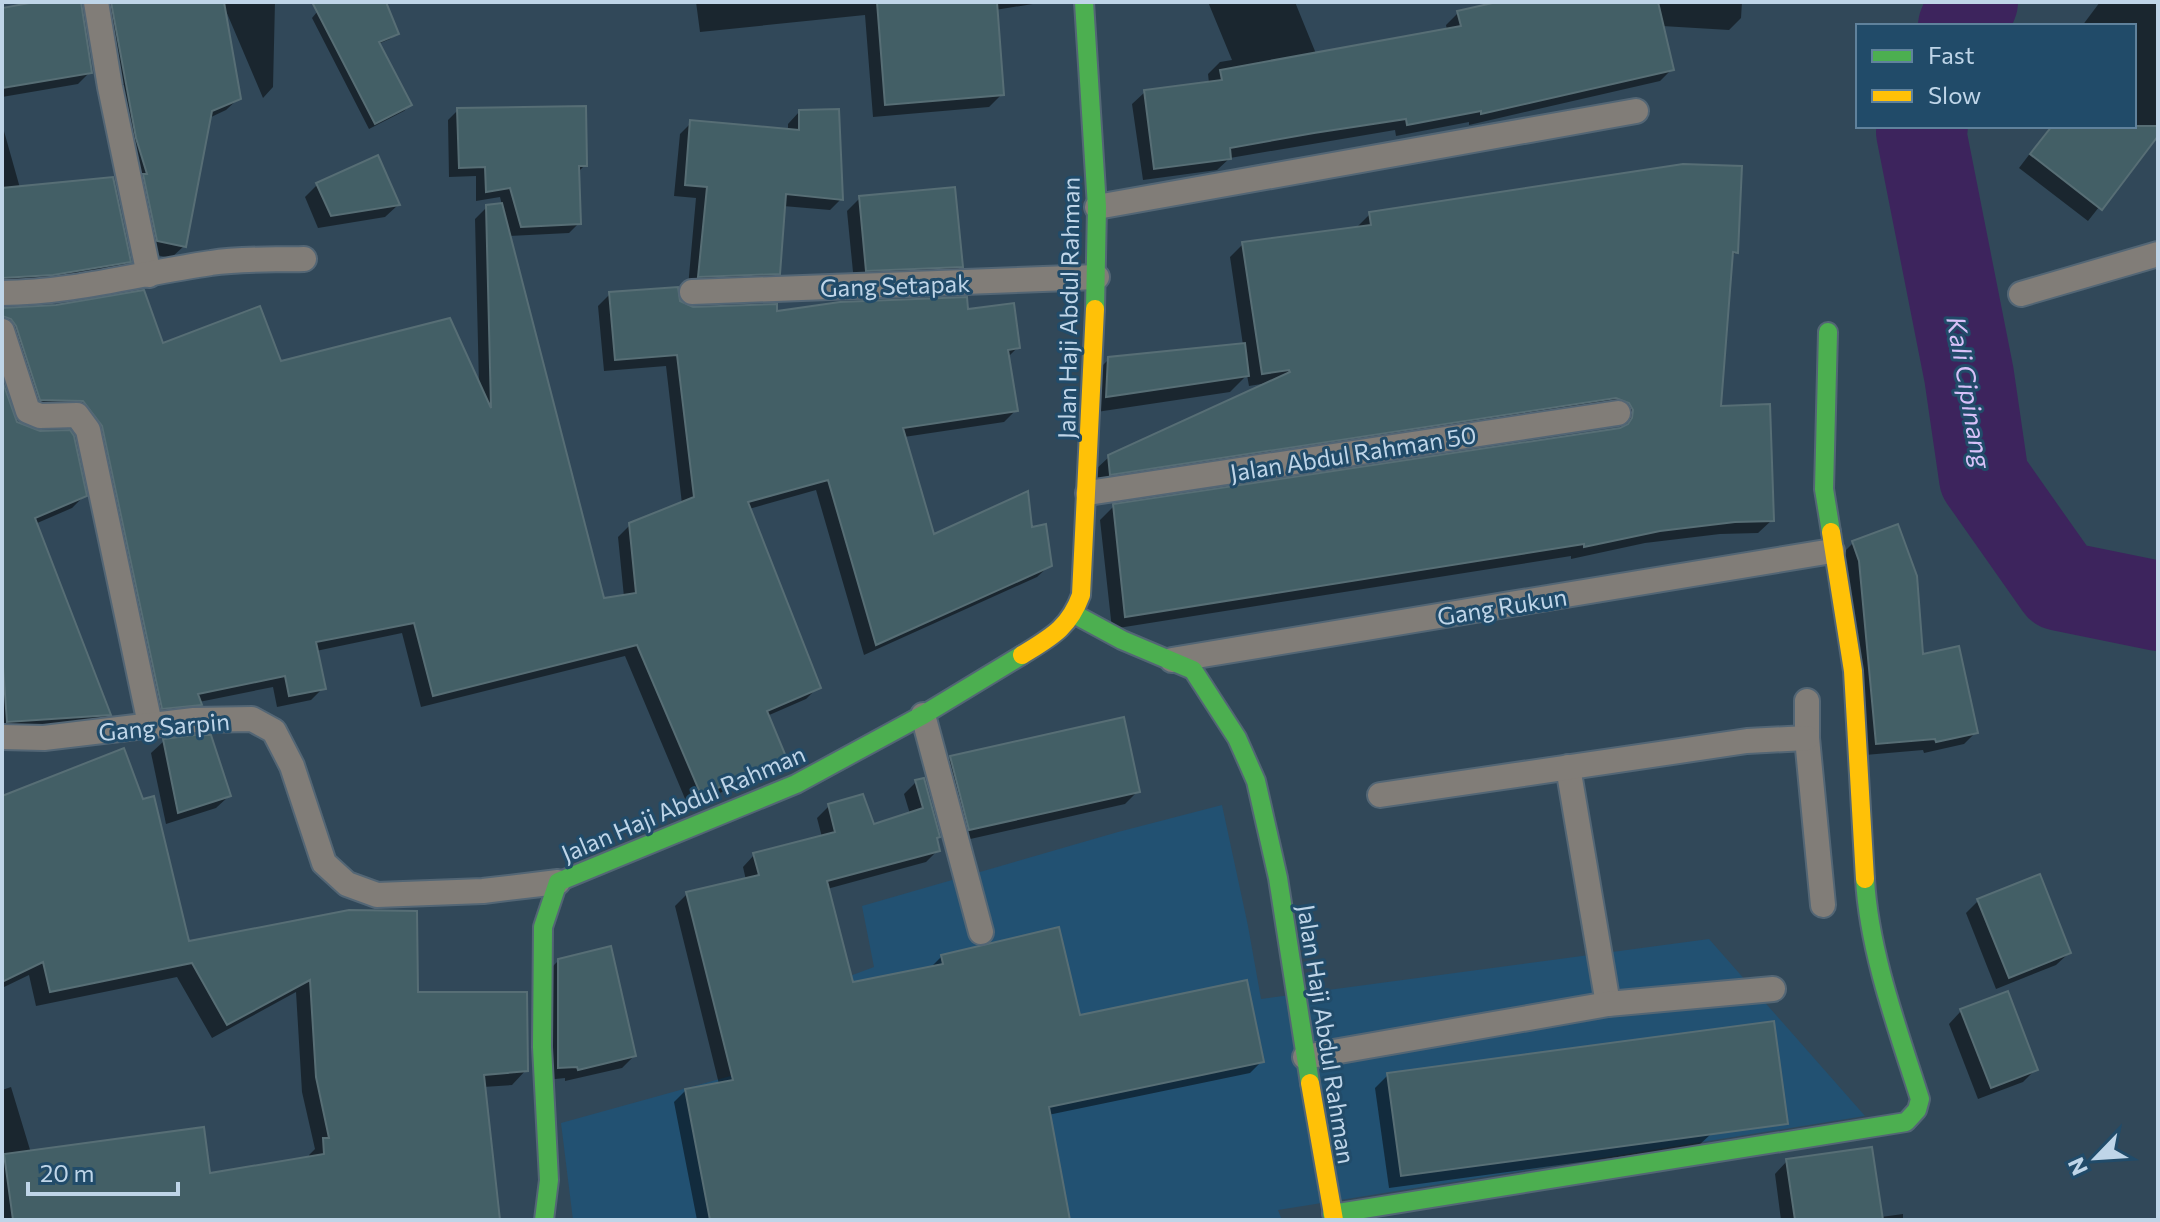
<svg xmlns="http://www.w3.org/2000/svg" width="2160" height="1222" viewBox="0 0 2160 1222" font-family="Commissioner,sans-serif">
<style>
.built{fill:#225172}
.shadow{fill:#0007}
.lines{fill:none;stroke-linecap:round;stroke-linejoin:round}
.river{stroke:#3d245d;stroke-width:90}
.building{fill:#435f66;stroke:#576e75;stroke-width:2}
.street-casing{stroke:#536675;stroke-width:28}
.fast-casing{stroke:#536675;stroke-width:22}
.slow-casing{stroke:#536675;stroke-width:22}
.street{stroke:#817d78;stroke-width:24}
.fast{stroke:#4caf50;stroke-width:18}
.slow{stroke:#ffc107;stroke-width:18}
.labels{text-anchor:middle;dominant-baseline:central;stroke-width:6;stroke-linejoin:round;paint-order:stroke}
.street-label{font-size:24px;fill:#bfd5e8;stroke:#214b69}
.water-label{font-size:26px;font-style:italic;fill:#d7c0f8;stroke:#214b69}
</style>
<rect width="100%" height="100%" fill="#314859"/>
<polygon class="built" points="1222,805 1248,926 1261,999 1709,939 1865,1116 1278,1210 1282,1220 573,1220 561,1123 842,1045 823,986 874,967 862,906 1118,832"/>
<g class="shadow">
<polygon points="47,2 80,2 90,72 78,84 2,97 2,10"/>
<polygon points="96,2 275,2 273,87 263,98 226,11 239,98 226,110 209,118 184,246 171,258 146,253"/>
<polygon points="345,2 384,2 396,33 390,39 378,44 410,105 404,111 369,129 312,18 317,12"/>
<polygon points="696,2 1045,2 995,10 1002,94 989,107 873,117 865,15 700,32"/>
<polygon points="1208,2 1295,2 1319,61 1447,30 1446,25 1458,13 1507,2 1742,2 1741,18 1729,30 1662,26 1672,69 1660,81 1469,125 1469,122 1396,136 1395,130 1230,158 1217,170 1143,180 1132,104 1145,92 1209,83 1208,74 1220,62 1232,60"/>
<polygon points="2100,2 2158,2 2158,140 2154,137 2088,221 2019,168 2051,126 2134,126 2134,26 2082,26"/>
<polygon points="458,110 585,165 577,173 579,223 569,233 509,236 603,600 624,597 618,537 631,524 682,504 666,366 604,371 598,306 610,294 677,300 685,308 775,313 966,311 1018,347 1007,358 1016,410 1004,422 904,437 933,537 1030,529 1050,565 1037,577 864,655 816,490 749,509 818,687 806,699 767,716 785,758 773,770 701,801 686,801 625,656 421,707 402,633 316,651 323,688 311,700 277,707 273,687 199,702 200,704 188,716 150,720 91,439 71,413 28,411 2,335 2,308 162,346 280,363 479,386 475,219 487,207 502,205 500,197 476,201 476,176 449,177 448,120"/>
<polygon points="799,112 841,199 830,210 783,206 778,273 766,284 688,287 696,198 674,196 680,134 691,123 788,131 788,124"/>
<polygon points="2,124 20,188 129,261 117,274 2,289"/>
<polygon points="317,185 398,205 385,217 318,228 305,197"/>
<polygon points="860,198 961,266 949,279 854,282 847,211"/>
<polygon points="1370,214 1736,252 1731,257 1719,408 1772,520 1758,533 1720,534 1645,543 1571,559 1571,556 1112,629 1100,520 1114,506 1620,430 1620,424 1097,487 1095,470 1109,457 1268,383 1249,386 1247,375 1230,392 1090,413 1092,376 1109,359 1243,345 1230,257 1243,244 1356,228"/>
<polygon points="2,386 12,417 84,496 72,508 35,524 109,714 97,726 2,735"/>
<polygon points="1853,543 1921,657 1976,732 1964,744 1924,753 1923,750 1865,755 1841,555"/>
<polygon points="164,741 229,796 216,808 166,824 151,753"/>
<polygon points="951,758 1138,791 1125,804 957,842 938,771"/>
<polygon points="916,782 938,850 926,862 827,889 851,984 929,969 942,956 1078,1017 1262,1061 1250,1073 1048,1115 1068,1220 697,1220 674,1102 686,1090 719,1084 675,906 687,894 746,880 743,867 754,855 822,837 817,818 829,806 873,827 910,814 904,794"/>
<polygon points="2,798 188,944 416,994 526,1070 512,1085 483,1087 498,1220 2,1220 2,1090 11,1087 31,1153 209,1175 309,1158 309,1155 315,1149 302,1092 296,992 212,1038 177,977 36,1006 29,975 2,988"/>
<polygon points="1979,900 2069,953 2056,965 1996,989 1966,913"/>
<polygon points="559,960 634,1056 622,1068 565,1081 565,1078 546,1080 546,973"/>
<polygon points="1961,1011 2036,1069 2023,1082 1978,1099 1949,1024"/>
<polygon points="1388,1075 1711,1134 1698,1146 1389,1188 1375,1088"/>
<polygon points="1787,1161 1881,1217 1903,1214 1903,1220 1781,1220 1775,1174"/>
</g>
<g class="lines">
<g class="river">
<polyline points="1963,26 1973,2"/>
<polyline points="1923,126 1921,132 1969,375 1984,478 2060,586 2158,606"/>
</g>
</g>
<g class="building">
<polygon points="35,2 81,2 92,73 2,88 2,8"/>
<polygon points="111,2 224,2 241,99 212,111 186,247 157,241 143,174 147,174 136,138"/>
<polygon points="312,2 386,2 399,34 379,42 412,105 375,124"/>
<polygon points="877,2 997,2 1004,95 885,105"/>
<polygon points="1497,2 1658,2 1674,70 1481,114 1481,111 1407,125 1406,119 1314,133 1230,148 1231,159 1154,169 1144,90 1222,80 1220,70 1461,26 1457,11"/>
<polygon points="586,106 587,166 579,166 581,224 521,227 510,188 486,192 485,167 459,168 457,108"/>
<polygon points="839,109 843,200 786,194 780,274 698,277 707,187 685,185 690,120 799,130 799,110"/>
<polygon points="2052,126 2158,126 2158,136 2102,210 2030,154"/>
<polygon points="378,155 400,205 331,216 316,183"/>
<polygon points="1683,164 1742,166 1738,253 1733,252 1721,406 1770,404 1774,521 1735,522 1660,531 1584,547 1584,544 1125,617 1113,504 1620,428 1628,424 1632,418 1633,410 1629,403 1616,398 1110,475 1108,455 1290,372 1289,370 1262,374 1242,242 1371,225 1369,212"/>
<polygon points="113,177 131,262 53,275 2,278 2,188"/>
<polygon points="955,187 963,267 866,271 859,196"/>
<polygon points="502,203 604,598 636,593 629,523 694,497 677,355 615,360 609,292 678,287 680,301 693,307 777,304 777,311 840,302 967,297 968,309 1014,303 1020,348 1008,350 1018,411 903,428 934,534 1028,491 1032,527 1046,524 1052,566 876,645 828,480 748,502 821,688 767,711 787,759 701,795 637,645 433,696 414,623 316,642 326,689 289,696 285,676 198,694 202,705 162,709 102,426 83,401 40,400 16,326 11,319 2,316 2,308 56,305 144,290 163,343 260,306 281,361 450,318 491,408 486,205"/>
<polygon points="1245,343 1249,376 1106,397 1108,357"/>
<polygon points="2,380 17,422 40,431 70,430 74,436 87,496 35,518 111,715 7,722 2,653"/>
<polygon points="1898,524 1917,576 1923,654 1959,646 1978,733 1936,742 1935,739 1876,744 1859,561 1852,541"/>
<polygon points="1124,717 1140,792 969,830 950,756"/>
<polygon points="195,735 211,735 231,796 178,813 163,739"/>
<polygon points="124,748 143,799 154,796 189,941 349,910 417,911 418,992 527,992 528,1071 484,1075 500,1220 13,1220 4,1154 204,1127 210,1173 324,1154 323,1138 329,1138 316,1077 310,980 227,1025 192,963 50,992 43,962 2,982 2,796"/>
<polygon points="924,778 940,837 937,838 940,851 827,881 853,982 943,964 941,955 1059,927 1080,1015 1247,980 1264,1062 1049,1107 1070,1220 710,1220 685,1089 733,1080 686,892 759,875 753,853 835,832 828,804 863,794 874,824 923,808 915,780"/>
<polygon points="2040,874 2071,953 2009,978 1977,899"/>
<polygon points="611,946 636,1056 578,1070 577,1067 558,1068 558,959"/>
<polygon points="2008,991 2038,1070 1991,1088 1960,1009"/>
<polygon points="1774,1021 1788,1124 1401,1176 1387,1073"/>
<polygon points="1872,1147 1883,1220 1795,1220 1786,1159"/>
</g>
<g class="lines">
<defs>
<g id="street">
<polyline points="96,2 110,87 149,275"/>
<polyline points="1097,207 1636,111"/>
<polyline points="692,292 1097,277"/>
<path d="M2,293c70,0 139,-20 209,-30 30,-5 62,-3 93,-4"/>
<polyline points="2021,294 2158,254"/>
<polyline points="2,331 28,411 40,416 77,415 88,430 150,724"/>
<polyline points="1088,493 1618,413"/>
<polyline points="1172,660 1832,551"/>
<polyline points="1807,701 1807,738 1823,905"/>
<polyline points="923,715 981,932"/>
<polyline points="2,737 44,738 194,720 252,719 274,731 292,766 324,863 347,884 377,895 483,891 558,882"/>
<polyline points="1568,767 1608,1004"/>
<polyline points="1380,795 1747,741 1807,738"/>
<polyline points="1305,1057 1608,1004 1773,989"/>
</g>
<g id="fast">
<polyline points="1084,2 1097,207 1095,309"/>
<polyline points="1828,332 1824,489 1831,532"/>
<polyline points="1074,614 1122,640 1193,670 1237,738 1256,781 1278,878 1310,1083"/>
<path d="M1332,1214l574,-92 11,-12 3,-11c-22,-69 -51,-147 -55,-220"/>
<polyline points="544,1220 549,1180 542,1047 543,927 558,882 796,784 923,715 1022,655"/>
</g>
<g id="slow">
<polyline points="1831,532 1853,671 1865,879"/>
<path d="M1022,655c29,-18 47,-27 59,-60l14,-286"/>
<polyline points="1310,1083 1334,1220"/>
</g>
</defs>
<use href="#street" class="street-casing"/>
<use href="#fast" class="fast-casing"/>
<use href="#slow" class="slow-casing"/>
<use href="#street" class="street"/>
<use href="#fast" class="fast"/>
<use href="#slow" class="slow"/>
</g>
<g class="labels">
<g class="street-label">
<text transform="translate(895 285) rotate(-2)">Gang Setapak</text>
<text transform="translate(1068 308) rotate(-89)">Jalan Haji Abdul Rahman</text>
<text transform="translate(1353 453) rotate(-9)">Jalan Abdul Rahman 50</text>
<text transform="translate(1502 606) rotate(-9)">Gang Rukun</text>
<text transform="translate(164 726) rotate(-5)">Gang Sarpin</text>
<text transform="translate(683 803) rotate(-23)">Jalan Haji Abdul Rahman</text>
<text transform="translate(1327 1034) rotate(81)">Jalan Haji Abdul Rahman</text>
</g>
<g class="water-label">
<text transform="translate(1970 392) rotate(80)">Kali Cipinang</text>
</g>
</g>
<rect width="2160" height="1222" fill="none" stroke="#bfd5e8" stroke-width="8"/>
<rect x="1856" y="24" width="280" height="104" fill="#214b69" stroke="#60829c" stroke-width="2"/>
<rect x="1872" y="50" width="40" height="12" fill="#4caf50" stroke="#60829c" stroke-width="2"/>
<text x="1928" y="64" font-size="24" fill="#bfd5e8">Fast</text>
<rect x="1872" y="90" width="40" height="12" fill="#ffc107" stroke="#60829c" stroke-width="2"/>
<text x="1928" y="104" font-size="24" fill="#bfd5e8">Slow</text>
<g transform="translate(2096 1158) rotate(245)" stroke="#214b69" stroke-width="6" paint-order="stroke">
<path d="M0-6L14 30L0 20L-14 30Z" fill="#bfd5e8"/>
<text y="-12" font-size="22" font-weight="bold" text-anchor="middle" fill="#bfd5e8">N</text>
</g>
<path d="M28 1182v12h150v-12" fill="none" stroke="#bfd5e8" stroke-width="4"/>
<text x="40" y="1182" font-size="24" fill="#bfd5e8" stroke="#214b69" stroke-width="6" paint-order="stroke">20 m</text>
</svg>
